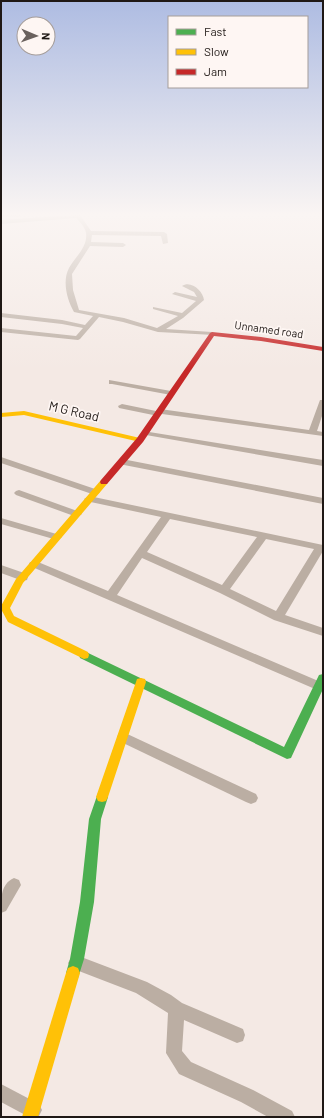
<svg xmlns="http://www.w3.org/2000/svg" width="324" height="1118" viewBox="0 0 324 1118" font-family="Barlow,sans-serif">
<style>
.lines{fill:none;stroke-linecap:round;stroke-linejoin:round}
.street{fill:#bbaea3;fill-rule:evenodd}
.fast{fill:#4caf50;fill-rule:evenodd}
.slow{fill:#ffc107;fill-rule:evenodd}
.jam{fill:#c62828;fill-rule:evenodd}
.labels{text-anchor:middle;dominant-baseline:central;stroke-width:3.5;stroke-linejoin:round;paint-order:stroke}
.far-street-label{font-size:11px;fill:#1f1815;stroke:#fef6f3}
.street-label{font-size:13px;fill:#1f1815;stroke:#fef6f3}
</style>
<rect width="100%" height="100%" fill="#f4e9e4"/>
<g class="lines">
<g class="street">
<polygon points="1,214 20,214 22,215 19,217 1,216"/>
<path d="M74,214l6,1 11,16 73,1 3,2 1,9 -5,1 -2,-8 -69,-1 -1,7 32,1 3,2 -3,2 -33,-1 -18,28 1,16 6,20 45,8 33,10 21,-12 -25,-7v-2l29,6 14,-12 -24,-7 3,-2 22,5 -3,-5 -12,-6c9,-6 21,5 22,14l-21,18 -17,11 46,3 2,1v2l-56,-3 -35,-10 -24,-5 -19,22 -2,1 -77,-8v-4l75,8 7,-8 -21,-4 -61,-7v-4l61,7 23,5 8,-9 -19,-4c-7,-12 -12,-31 -5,-44 6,-11 19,-21 17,-35 -1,-6 -6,-11 -10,-15l-75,6v-4l73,-5z"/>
<polygon points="109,380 171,391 175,393 171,395 112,384 109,384"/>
<polygon points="320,400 323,400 323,413 317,431 323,432 323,436 162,414 158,416 119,408 118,406 122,404 156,411 160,409 309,430"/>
<polygon points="143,431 323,460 323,466 146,435 143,435 142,433"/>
<polygon points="1,457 98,490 100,492 98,494 92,494 1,463"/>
<polygon points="122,459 323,498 323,504 119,464 118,462"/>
<polygon points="19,490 80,512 82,514 77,517 74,516 16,495 14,493 16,491"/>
<path d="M89,496l234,49v6l-38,64 38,13v8l-49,-16 -54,-27 -78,-35 -25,37 206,88v6l-4,2 -4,-2 -285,-123 -1,-2 1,-2h8l70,29 53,-74 -75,-16 -2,-2zM170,519l87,18 -35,48 -75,-33zM266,539l48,10 -38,62 -46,-22z"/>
<polygon points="1,518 60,535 62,537 57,540 1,524"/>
<polygon points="1,565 27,574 28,577 27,580 23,581 1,573"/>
<polygon points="123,732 256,794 258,798 256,802 251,804 246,802 119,741 117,737 119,733"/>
<path d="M14,878l5,2 2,5 -15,26 -5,2c0,-13 -1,-29 13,-35z"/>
<polygon points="76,955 147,982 171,995 182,1003 243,1029 245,1035 243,1041 237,1043 184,1020 182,1051 191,1062 253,1090 292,1111 295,1117 268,1117 241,1102 179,1074 166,1053 168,1013 136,993 71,968 68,963 71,958"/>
<polygon points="1,1084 39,1104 42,1110 39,1116 29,1117 1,1102"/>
</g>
<g class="fast">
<polygon points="84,651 284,747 319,675 323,674 323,689 291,758 287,759 80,658 79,655 80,652"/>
<polygon points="102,792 106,793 108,797 101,819 94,902 84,959 78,978 73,980 68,978 66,973 70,959 80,902 89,819 98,793"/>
</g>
<g class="slow">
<polygon points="24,411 140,438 144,440 140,442 24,415 1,417 1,413"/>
<polygon points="104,479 107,480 108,482 107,484 23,583 10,608 14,616 88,652 89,655 88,658 84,659 8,622 1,609 1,606 16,579 101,480"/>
<polygon points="141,678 145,679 146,682 108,797 106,801 102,802 98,801 96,797 136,682 137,679"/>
<polygon points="73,966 78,968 80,973 38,1117 22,1117 66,973 68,968"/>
</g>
<polygon class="jam" points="212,332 261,337 323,347 323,351 261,341 214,336 143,442 107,484 101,484 100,482 101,480 137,438 210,333"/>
</g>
<linearGradient id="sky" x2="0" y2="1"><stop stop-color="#aebce2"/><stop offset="0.58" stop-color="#faf5f3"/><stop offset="1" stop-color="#faf5f3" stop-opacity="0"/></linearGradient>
<rect width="324" height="370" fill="url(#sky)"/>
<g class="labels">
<g class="far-street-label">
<text transform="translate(269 329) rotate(8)">Unnamed road</text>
</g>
<g class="street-label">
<text transform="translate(74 411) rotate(13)">M G Road</text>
</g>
</g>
<rect width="324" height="1118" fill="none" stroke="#1f1815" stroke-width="4"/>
<rect x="168" y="16" width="140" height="72" fill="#fef6f3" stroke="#a59d9a"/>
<rect x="176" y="29" width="20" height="6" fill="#4caf50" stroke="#a59d9a"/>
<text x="204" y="36" font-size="12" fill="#1f1815">Fast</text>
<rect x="176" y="49" width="20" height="6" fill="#ffc107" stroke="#a59d9a"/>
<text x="204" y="56" font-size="12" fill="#1f1815">Slow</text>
<rect x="176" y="69" width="20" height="6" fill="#c62828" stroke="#a59d9a"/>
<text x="204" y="76" font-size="12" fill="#1f1815">Jam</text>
<g transform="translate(36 36) rotate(92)"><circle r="19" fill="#fef6f3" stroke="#a59d9a"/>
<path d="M0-3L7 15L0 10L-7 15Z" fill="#6a615d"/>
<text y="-6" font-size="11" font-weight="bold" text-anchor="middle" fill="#1f1815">N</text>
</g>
</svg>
